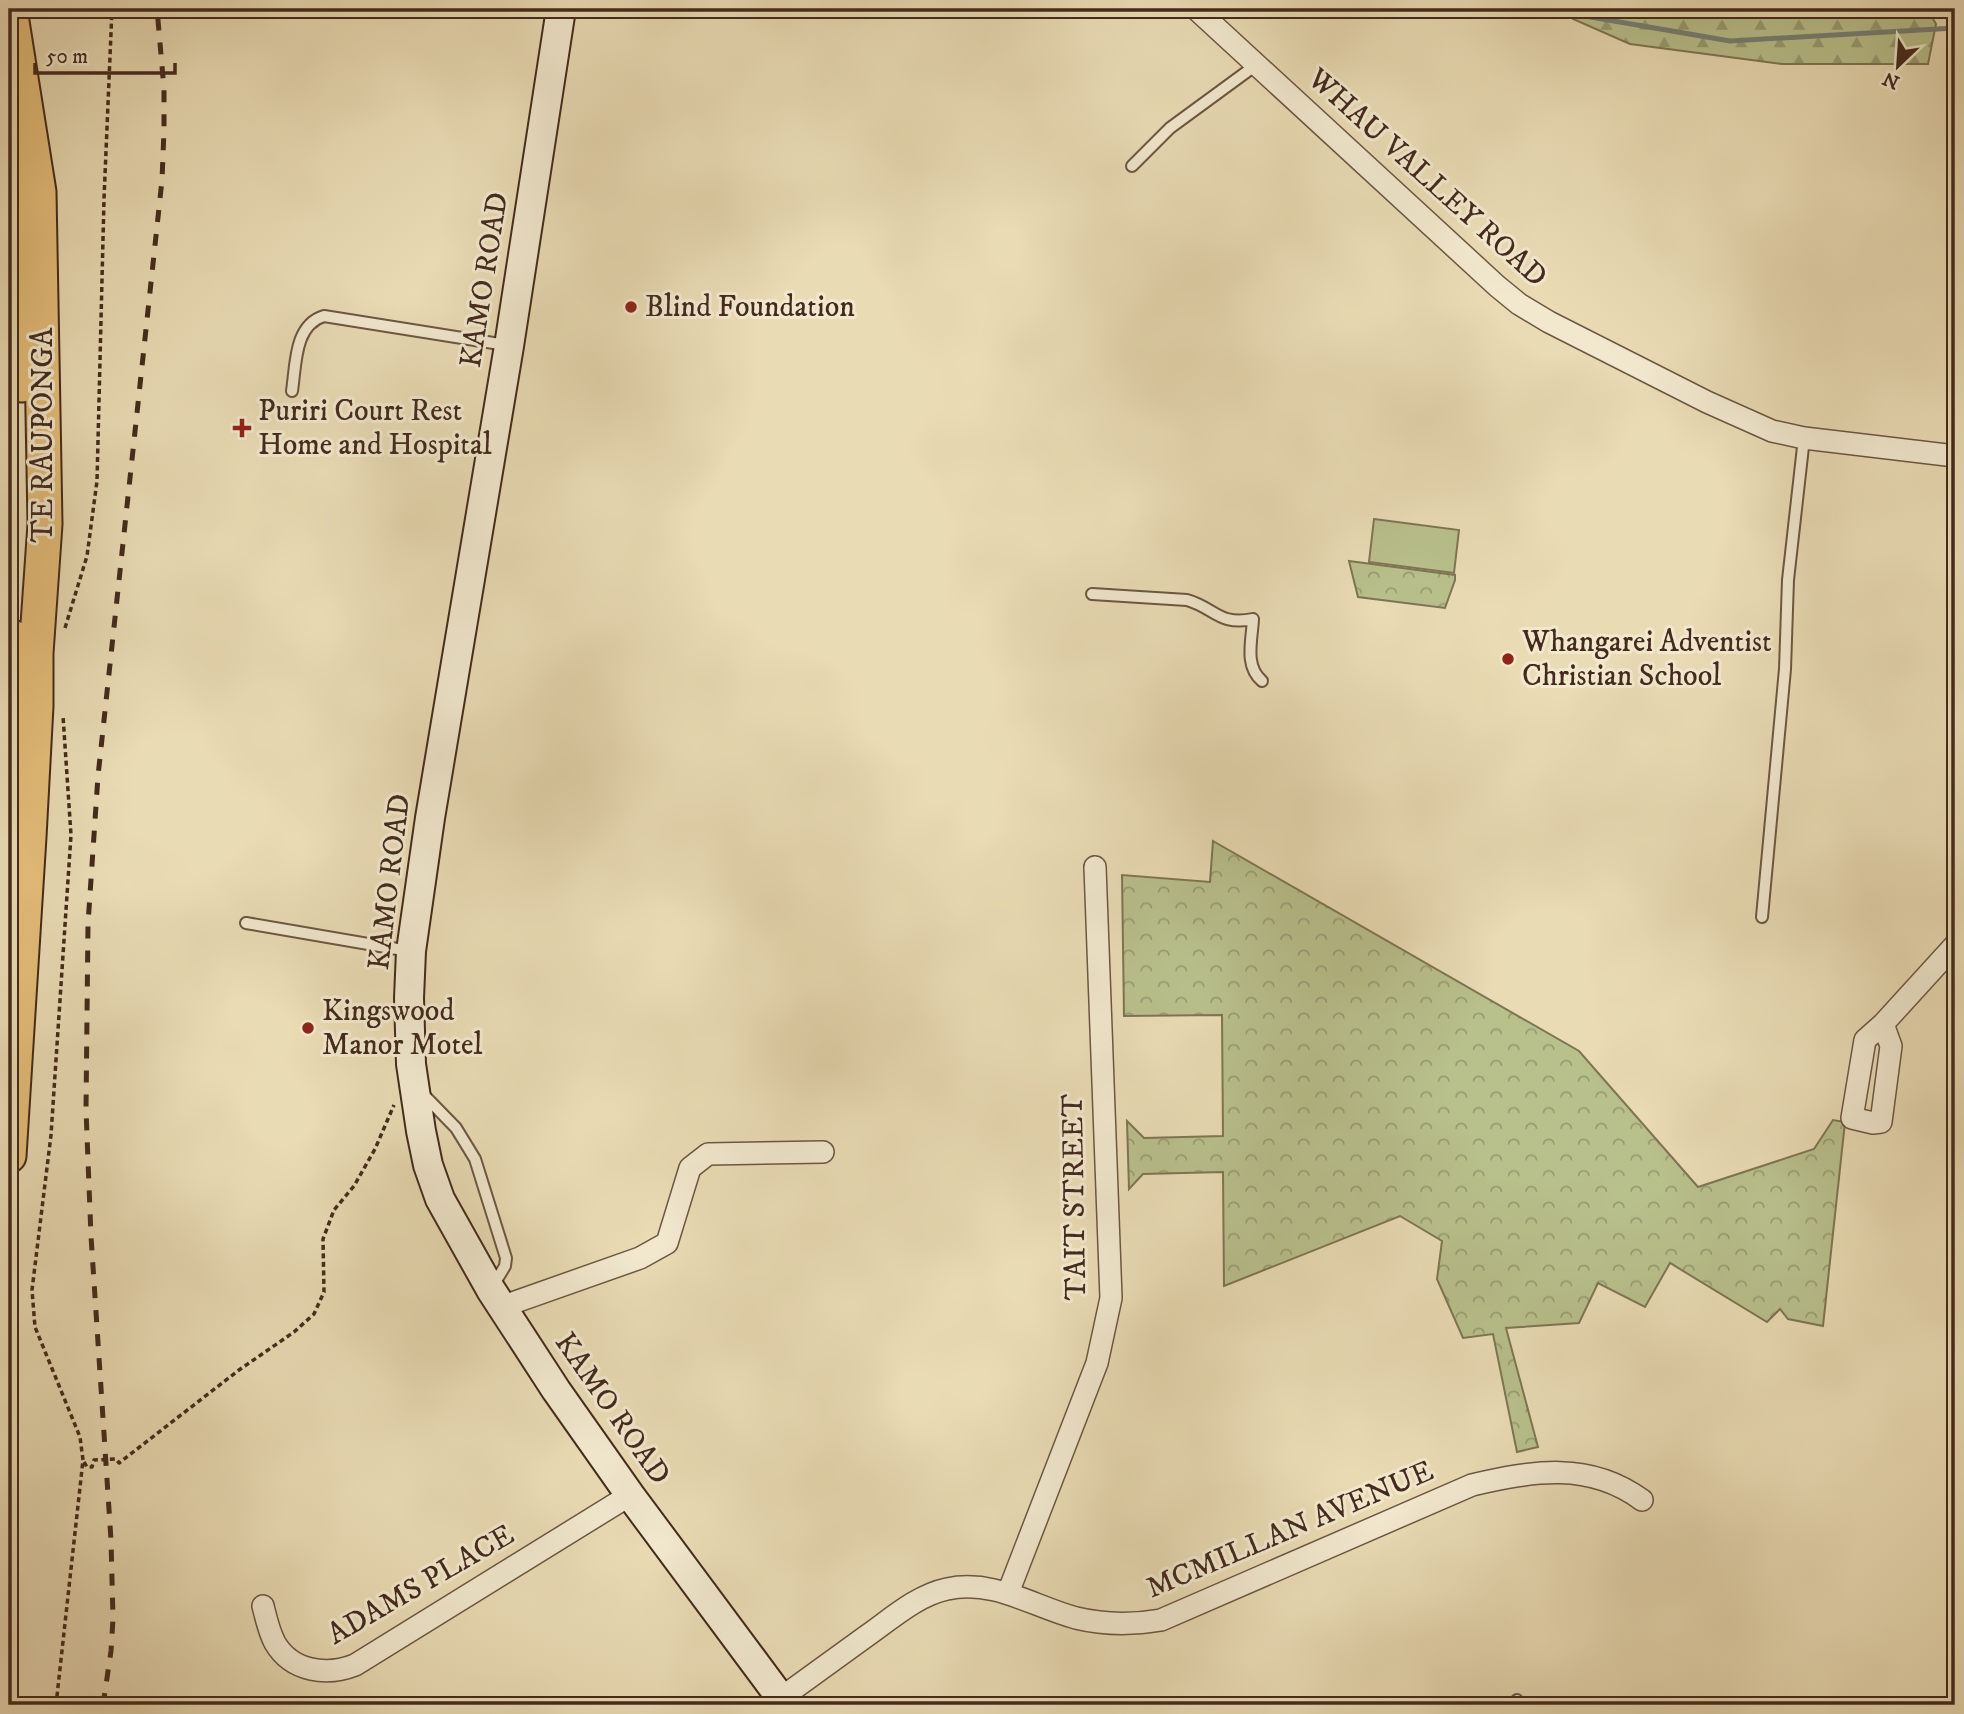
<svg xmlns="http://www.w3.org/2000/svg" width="1964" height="1714" viewBox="0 0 1964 1714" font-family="'IM FELL DW Pica',serif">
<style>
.forest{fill:url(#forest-firs);stroke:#7e7554;stroke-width:2}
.park{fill:url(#park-crowns);stroke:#7e7554;stroke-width:2}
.pitch{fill:#b8c08c;stroke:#7e7554;stroke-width:2}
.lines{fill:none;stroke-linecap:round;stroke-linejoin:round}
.stream{stroke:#768076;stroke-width:5}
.service-casing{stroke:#6d5643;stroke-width:14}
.minor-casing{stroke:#6d5643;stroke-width:24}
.secondary-casing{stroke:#442a1d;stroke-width:32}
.trunk-casing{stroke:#442a1d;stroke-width:37}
.path{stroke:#442a1d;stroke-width:3.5;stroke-dasharray:5 3.5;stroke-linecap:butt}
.service{stroke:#f1e8ce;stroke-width:10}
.minor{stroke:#f1e8ce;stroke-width:21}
.secondary{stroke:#f1e8ce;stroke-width:28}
.trunk{stroke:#e4be7a;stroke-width:33}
.rail{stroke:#442a1d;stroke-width:5;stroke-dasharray:12 12;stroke-linecap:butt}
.poi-dot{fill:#8f2418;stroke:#f1e8ce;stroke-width:2.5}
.labels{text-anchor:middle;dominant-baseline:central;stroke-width:6;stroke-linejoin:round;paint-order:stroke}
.street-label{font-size:30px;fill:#442a1d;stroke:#f1e8ce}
.poi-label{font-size:30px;fill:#442a1d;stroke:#f1e8ce;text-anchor:start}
</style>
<defs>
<pattern id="forest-firs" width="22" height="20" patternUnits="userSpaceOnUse" patternTransform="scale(1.75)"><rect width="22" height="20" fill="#b8c08c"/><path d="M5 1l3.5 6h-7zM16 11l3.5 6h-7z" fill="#979c72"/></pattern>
<pattern id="park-crowns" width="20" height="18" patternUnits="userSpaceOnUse" patternTransform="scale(1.75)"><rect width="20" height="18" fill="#b8c08c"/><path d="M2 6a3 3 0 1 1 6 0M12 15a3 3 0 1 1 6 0" fill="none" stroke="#979c72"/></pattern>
</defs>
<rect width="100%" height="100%" fill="#e9dbb4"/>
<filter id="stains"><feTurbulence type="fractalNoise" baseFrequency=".00286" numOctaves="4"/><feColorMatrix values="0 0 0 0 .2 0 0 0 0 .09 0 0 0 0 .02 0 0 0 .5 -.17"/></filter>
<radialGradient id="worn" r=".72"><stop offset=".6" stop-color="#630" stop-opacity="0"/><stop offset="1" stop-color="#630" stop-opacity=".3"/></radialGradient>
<polygon class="forest" points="1568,9 1927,9 1936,24 1928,64 1782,64 1630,44 1573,19"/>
<g class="park">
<polygon points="1349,561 1455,575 1455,580 1445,608 1358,597"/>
<polygon points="1213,841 1579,1051 1698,1187 1814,1149 1833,1120 1845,1122 1823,1326 1788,1319 1780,1309 1767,1322 1670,1263 1645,1307 1598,1283 1579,1323 1506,1328 1538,1447 1517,1452 1493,1334 1463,1338 1437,1279 1442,1241 1400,1216 1224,1286 1223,1172 1143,1174 1129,1189 1127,1121 1144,1138 1223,1136 1222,1015 1124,1016 1122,875 1210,882"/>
</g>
<polygon class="pitch" points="1374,519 1459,530 1454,573 1369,562"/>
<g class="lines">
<polyline class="stream" points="1577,9 1579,15 1730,41 1955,28"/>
<defs>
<g id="service">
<polyline points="1132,166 1170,128 1256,65"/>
<path d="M292,391c4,-26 2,-66 32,-75l182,29"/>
<path d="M1092,594l95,6c28,8 32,26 66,19 -1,21 -9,47 9,62"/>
<polyline points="1762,917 1785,669 1788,580 1804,438"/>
<polyline points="246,923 409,951"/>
<polyline points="421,1092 456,1128 475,1159 506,1258 505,1266 493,1286"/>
<polyline points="1515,1705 1517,1700"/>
</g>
<g id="minor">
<polyline points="1196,9 1497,286 1519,304 1549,322 1707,402 1772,431 1804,438 1955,456"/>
<polyline points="1883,1024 1891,1046 1881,1122 1873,1123 1852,1118 1865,1040 1883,1024 1955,945"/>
<polyline points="501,1307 640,1258 667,1243 690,1168 708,1154 823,1152"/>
<polyline points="1008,1593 1097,1363 1111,1298 1095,867"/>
<path d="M263,1606c3,12 6,26 12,37 17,29 52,33 80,22l275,-170"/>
<path d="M781,1698c29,-21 58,-42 87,-63 24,-17 50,-40 79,-46 47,-10 85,17 129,29 29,7 56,7 85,2l311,-135c61,-14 117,-24 170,15"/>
</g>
<polyline id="secondary" points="561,9 509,346 430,818 411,951 409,998 411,1064 421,1131 428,1165 440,1199 491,1290 556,1390 630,1495 786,1705"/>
<g id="trunk">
<polyline points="9,163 16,261 22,385"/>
<polyline points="9,762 15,638"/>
<polyline points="9,1156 29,837 36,706 36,653 45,524 39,192 10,9"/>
</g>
</defs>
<use href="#service" class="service-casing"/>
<use href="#minor" class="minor-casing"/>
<use href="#secondary" class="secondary-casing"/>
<use href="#trunk" class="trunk-casing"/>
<g class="path">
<polyline points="65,628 87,556 97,481 104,199 112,9"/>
<polyline points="84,1462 87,1467 92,1467 94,1460 116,1459 119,1463 239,1370 294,1332 314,1314 324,1292 323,1239 334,1210 354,1186 375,1149 394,1105"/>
<polyline points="56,1705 83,1460 80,1437 35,1327 32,1290 51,1135 71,835 63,716"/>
</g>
<use href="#service" class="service"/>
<use href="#minor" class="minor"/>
<use href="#secondary" class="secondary"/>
<use href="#trunk" class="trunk"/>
<polyline class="rail" points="103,1705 111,1651 113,1619 111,1540 91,1236 86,1110 88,924 98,776 162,180 164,130 164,89 157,9"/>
</g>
<g class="poi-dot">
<circle cx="631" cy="307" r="7"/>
<path d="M238.5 417.5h7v7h7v7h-7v7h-7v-7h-7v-7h7z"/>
<circle cx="1508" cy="659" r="7"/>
<circle cx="308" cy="1028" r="7"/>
</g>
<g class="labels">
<g class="street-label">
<text transform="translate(1427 178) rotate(42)">WHAU VALLEY ROAD</text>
<text transform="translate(485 280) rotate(-81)">KAMO ROAD</text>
<text transform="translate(43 435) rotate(-90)">TE RAUPONGA</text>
<text transform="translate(390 882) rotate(-83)">KAMO ROAD</text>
<text transform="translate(1075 1197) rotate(-91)">TAIT STREET</text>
<text transform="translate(612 1409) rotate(55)">KAMO ROAD</text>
<text transform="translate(1290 1530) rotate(-23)">MCMILLAN AVENUE</text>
<text transform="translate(421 1585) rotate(-30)">ADAMS PLACE</text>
</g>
<g class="poi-label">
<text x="645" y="307">Blind Foundation</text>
<text x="258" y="411">Puriri Court Rest<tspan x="258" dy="34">Home and Hospital</tspan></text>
<text x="1522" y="642">Whangarei Adventist<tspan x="1522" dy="34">Christian School</tspan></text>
<text x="322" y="1011">Kingswood<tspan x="322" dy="34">Manor Motel</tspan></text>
</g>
</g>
<rect width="1964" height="1714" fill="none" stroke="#e9dbb4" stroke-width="35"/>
<rect x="10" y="10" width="1943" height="1693" fill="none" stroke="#442a1d" stroke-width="3.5"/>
<rect x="18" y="18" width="1929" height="1679" fill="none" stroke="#442a1d" stroke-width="2"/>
<g transform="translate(1898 66) rotate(205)" stroke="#f1e8ce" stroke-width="5" paint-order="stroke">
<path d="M0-5L12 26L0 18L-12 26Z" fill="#442a1d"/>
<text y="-10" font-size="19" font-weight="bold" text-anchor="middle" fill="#442a1d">N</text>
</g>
<path d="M35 63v10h140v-10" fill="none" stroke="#442a1d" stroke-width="3.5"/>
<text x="46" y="63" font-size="21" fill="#442a1d" stroke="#f1e8ce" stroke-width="5" paint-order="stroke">50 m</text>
<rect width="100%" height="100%" filter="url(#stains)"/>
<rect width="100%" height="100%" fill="url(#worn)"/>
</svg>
